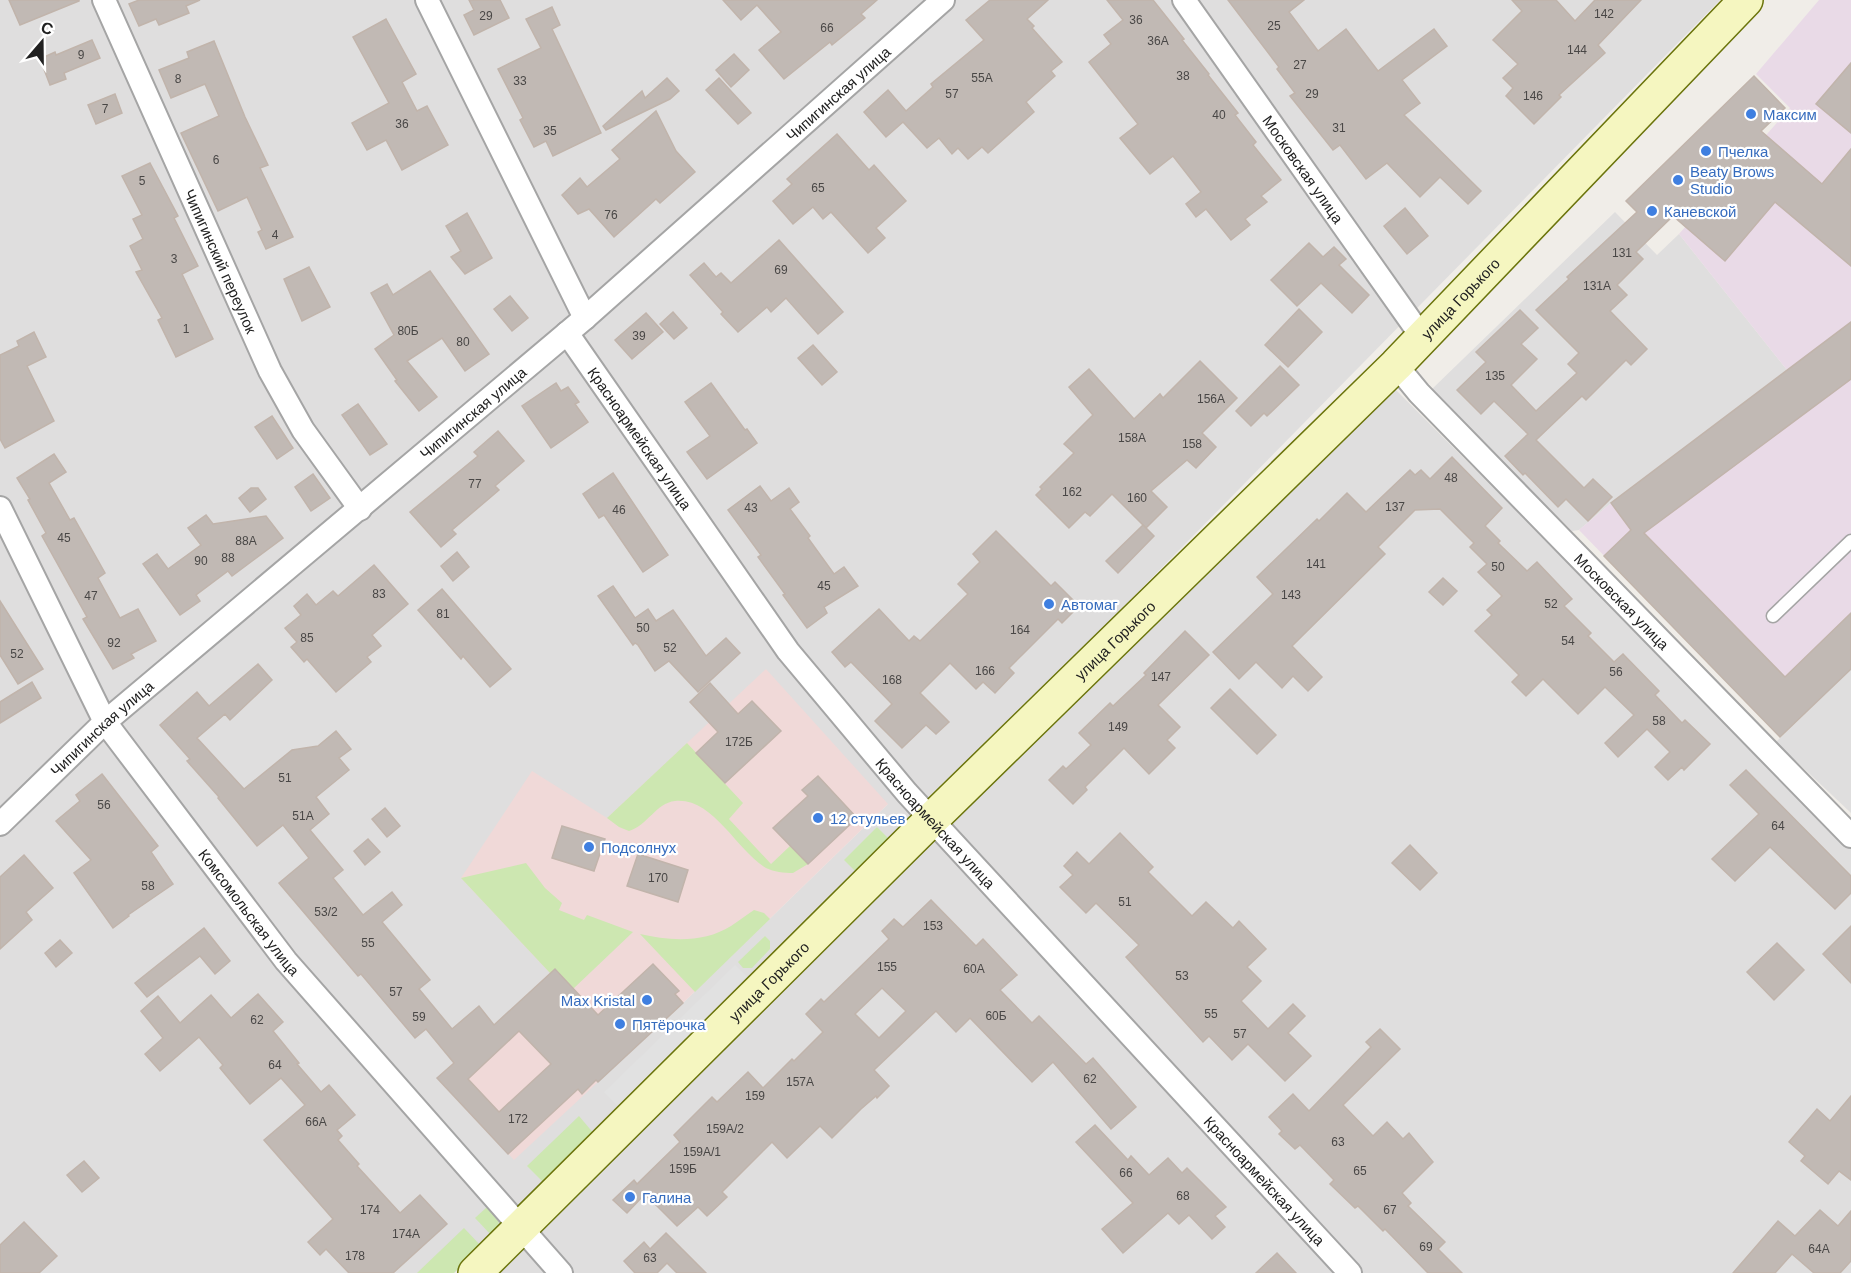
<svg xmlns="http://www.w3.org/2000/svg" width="1851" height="1273" viewBox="0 0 1851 1273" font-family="Helvetica,sans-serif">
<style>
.residential{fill:#dfdede;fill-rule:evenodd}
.commercial{fill:#f0d9d8}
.industrial{fill:#e9dae7}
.grass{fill:#cde7b1}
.parking{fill:#e1e1e1}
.building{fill:#c1b9b4;stroke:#c1b4ab;stroke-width:1.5;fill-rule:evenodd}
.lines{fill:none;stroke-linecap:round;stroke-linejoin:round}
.lane-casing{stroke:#a5a5a5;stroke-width:15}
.street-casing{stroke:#a5a5a5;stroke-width:26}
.secondary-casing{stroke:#6b740b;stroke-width:36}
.lane{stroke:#fff;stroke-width:12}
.street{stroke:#fff;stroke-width:22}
.secondary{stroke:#f5f6c0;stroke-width:33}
.shop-dot{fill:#3f7fe0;stroke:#fff;stroke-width:2}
.labels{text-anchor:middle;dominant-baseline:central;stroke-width:4.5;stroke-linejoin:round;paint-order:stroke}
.number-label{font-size:12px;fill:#494746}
.street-label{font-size:15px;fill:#212121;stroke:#fff}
.shop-label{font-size:15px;fill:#366cbe;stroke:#fff;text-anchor:start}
</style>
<rect width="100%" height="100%" fill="#f0ede8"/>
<g class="residential">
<path d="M0,0h1720l-828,842 -438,431h-454zM888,804l-205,199 -246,75 113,-105z"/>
<polygon points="1615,212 1657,255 1679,234 1787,370 1611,503 1579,530 1572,531 1431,390"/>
<polygon points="1392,386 1851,847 1851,1273 493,1273"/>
<polygon points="1851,669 1851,813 1776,742"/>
</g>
<polygon class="commercial" points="766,669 888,804 683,1003 514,1160 437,1078 550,973 461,878 532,771 607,818"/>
<polygon class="industrial" points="1819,0 1851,0 1851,669 1780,737 1579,530 1611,503 1787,370 1679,234 1790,108 1756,74"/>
<g class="grass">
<path d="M687,743l56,60 -14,16 42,45 19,-18 18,18 -15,9c-9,0 -19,-1 -27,-5 -29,-17 -53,-71 -91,-67 -19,2 -28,25 -46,30l-10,-4 -12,-9z"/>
<polygon points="877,827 892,842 859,875 844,860"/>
<polygon points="526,863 545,888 562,903 559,910 584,920 587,915 633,932 573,989 555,969 550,973 461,878"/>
<path d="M754,910l10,3 6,6 -75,73 -55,-58c30,7 64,9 91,-8 8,-5 15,-11 23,-16z"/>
<polygon points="765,936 770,941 770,949 752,968 743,968 738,962"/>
<polygon points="579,1116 595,1135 545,1184 527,1166"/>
<polygon points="487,1207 499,1219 498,1231 492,1236 475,1218"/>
<polygon points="464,1228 481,1246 454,1273 417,1273"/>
</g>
<polygon class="parking" points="735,965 751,981 621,1109 604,1092"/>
<g class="building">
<polygon points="9,0 79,0 79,1 20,25"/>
<polygon points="139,0 200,0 186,6 189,13 159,25 156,19 139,26 129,4"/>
<polygon points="469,0 500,0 509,18 474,35 464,15 474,10"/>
<polygon points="723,0 877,0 861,14 865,18 832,45 830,42 784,79 759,50 781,32 757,5 741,20"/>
<polygon points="990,0 1048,0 1027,19 1034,26 1032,28 1062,62 1051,71 1055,76 1026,102 1034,112 988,153 982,147 968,159 958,148 952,154 939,138 927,148 903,122 886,137 864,112 888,90 906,111 933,87 931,84 984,40 966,20"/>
<polygon points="1107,0 1153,0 1184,39 1182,40 1209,74 1208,75 1238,113 1235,115 1256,142 1253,145 1281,180 1261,196 1267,202 1245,219 1250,225 1231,240 1206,209 1196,217 1186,204 1201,192 1173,156 1150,174 1120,138 1138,124 1089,62 1111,44 1104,35 1123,20"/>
<polygon points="1228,0 1304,0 1289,12 1318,51 1346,29 1378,71 1434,29 1447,46 1402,80 1420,103 1404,115 1481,191 1468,204 1440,177 1420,197 1387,163 1366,179 1340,145 1333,150 1290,96 1295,93 1277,69 1279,67"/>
<polygon points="1512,0 1556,0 1575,21 1595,0 1641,0 1598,45 1605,53 1559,95 1561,97 1534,124 1506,96 1513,88 1503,78 1518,64 1493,40 1522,11"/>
<polygon points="552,7 560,25 552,29 601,133 553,156 546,141 534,147 520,120 523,118 498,69 541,48 526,19"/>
<polygon points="386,19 416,74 402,82 417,111 427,106 448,145 402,170 386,140 367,150 352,123 389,103 353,37"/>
<polygon points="92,40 100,58 64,73 66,79 50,85 40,59 55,52 56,55"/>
<polygon points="214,41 245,117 268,165 260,168 293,237 266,249 258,232 262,230 247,197 218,211 181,133 219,116 205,84 171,98 159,70 189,58 187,52"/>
<polygon points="734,54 749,70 731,87 716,70"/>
<polygon points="1851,63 1851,133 1816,104"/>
<polygon points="1754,76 1785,108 1761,131 1822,184 1851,149 1851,266 1775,202 1725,261 1673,216 1636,252 1643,259 1617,285 1627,295 1610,311 1647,349 1631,365 1626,360 1586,400 1582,396 1536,440 1584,488 1593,479 1612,497 1588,521 1566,499 1558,507 1525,473 1523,475 1505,456 1528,434 1494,401 1481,414 1457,390 1486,362 1476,352 1520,310 1538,328 1521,344 1537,359 1511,385 1536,411 1577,373 1568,364 1579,353 1536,310 1569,279 1567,277 1637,212 1626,201"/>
<polygon points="667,78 679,91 670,99 606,130 603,126 642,91 645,98"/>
<polygon points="719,78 751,113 738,124 706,90"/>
<polygon points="115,94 122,113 96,124 88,105"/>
<polygon points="656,111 676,151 695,172 660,203 656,199 614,237 589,209 578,214 562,195 580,178 587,187 620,159 612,150"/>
<polygon points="837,134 869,170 874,165 906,201 876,228 885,238 868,253 831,212 823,219 813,207 793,224 773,201 792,184 787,179"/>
<polygon points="150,163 178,216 174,218 198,266 182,274 213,339 176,357 158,320 162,318 136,272 142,270 130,246 143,239 133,219 142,215 122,176"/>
<polygon points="1405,208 1428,236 1407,254 1384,226"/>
<polygon points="467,213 492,258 465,274 451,257 461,251 446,226"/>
<polygon points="779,240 843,312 818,334 786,298 771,312 767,307 738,332 721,314 723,312 690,275 704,263 716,277 721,273 731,283"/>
<polygon points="1309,243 1323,257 1334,247 1346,259 1339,265 1369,295 1352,313 1321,283 1297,306 1271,280"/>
<polygon points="309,267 330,307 302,321 284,279"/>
<polygon points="430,271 489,354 465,371 442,338 407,361 437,397 419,411 395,381 397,380 375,349 394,335 371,293 387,284 393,295"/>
<polygon points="510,296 528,318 512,331 494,309"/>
<polygon points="1299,309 1322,332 1288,367 1265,345"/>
<polygon points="673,312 687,328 674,339 660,324"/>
<polygon points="646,313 663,332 632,359 615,340"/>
<polygon points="1851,322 1851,379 1644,533 1785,677 1851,613 1851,669 1780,737 1604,556 1631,530 1611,503"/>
<polygon points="34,332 46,357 27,366 54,421 5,448 0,439 0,355 19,346 17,341"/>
<polygon points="813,345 837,372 822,385 798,358"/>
<polygon points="1200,361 1237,398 1202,433 1216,447 1196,468 1187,460 1151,491 1167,507 1146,528 1112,494 1090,516 1085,512 1069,528 1036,495 1042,489 1040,487 1074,453 1064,444 1093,415 1069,387 1089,369 1134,419 1160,394 1163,398"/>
<polygon points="1280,366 1299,385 1267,416 1264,413 1251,426 1236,411"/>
<polygon points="556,383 561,391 568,387 579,402 575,404 588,422 551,448 522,406"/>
<polygon points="711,383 745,430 747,429 757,443 707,479 687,452 710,436 685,402"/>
<polygon points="358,404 387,444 370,455 342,415"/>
<polygon points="272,416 293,448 277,459 255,427"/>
<polygon points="498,431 524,461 495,486 499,490 452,530 456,534 441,547 410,512 478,456 474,452"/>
<polygon points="54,454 66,472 49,483 70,520 74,518 105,573 98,578 120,618 138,609 156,641 131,654 134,658 113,669 83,619 87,617 42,536 46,533 28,500 30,499 17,478"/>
<polygon points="1452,457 1502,508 1485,526 1500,541 1498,543 1527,571 1537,562 1572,599 1564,606 1591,633 1588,636 1614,662 1623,654 1659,691 1655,695 1682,723 1685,720 1710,744 1684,770 1682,767 1668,780 1655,767 1670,752 1647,729 1618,757 1605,743 1634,715 1605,687 1578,714 1543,679 1526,696 1512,682 1519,675 1475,631 1492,615 1487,610 1502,596 1478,572 1487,564 1470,547 1474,543 1440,509 1415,510 1378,547 1385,554 1292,646 1322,677 1308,691 1293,676 1282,688 1256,662 1239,679 1213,652 1273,594 1257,577 1317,519 1319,521 1347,493 1366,512 1410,470 1415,475 1421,470 1430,479"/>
<polygon points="613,473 668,555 643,572 604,515 599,518 583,494"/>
<polygon points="313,474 330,498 311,511 295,487"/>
<polygon points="760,486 771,501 789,488 799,502 790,509 810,536 808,538 834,574 844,567 858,586 824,607 827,613 807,628 783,595 785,594 758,557 761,555 728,510"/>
<polygon points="251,488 258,488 266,499 250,512 239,498"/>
<polygon points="206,515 213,524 266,516 283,538 232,576 228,571 196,595 200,601 180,615 143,564 157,554 168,569 201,545 188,528"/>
<polygon points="1143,525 1154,536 1118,573 1106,561"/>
<polygon points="996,531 1051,586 1055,582 1079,606 1062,623 1058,619 1009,668 1014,673 995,693 983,682 976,689 950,663 920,693 949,722 936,734 926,725 902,748 875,721 892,704 851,662 845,667 832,652 879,609 909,641 914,636 920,641 968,594 958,584 980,562 973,554"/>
<polygon points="457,552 469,567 453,581 441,566"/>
<polygon points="374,565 408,604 372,635 381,646 367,657 371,662 336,692 307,659 304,662 291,647 297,642 285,628 301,615 294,606 307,594 316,605 333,591 338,596"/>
<polygon points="1443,578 1457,591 1443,605 1429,592"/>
<polygon points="613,586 635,618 648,609 656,621 673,610 706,656 726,638 740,653 698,692 669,661 655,671 638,645 635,643 633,645 598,596"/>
<polygon points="442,589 511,669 490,687 463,656 461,659 418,610"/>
<polygon points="0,601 43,669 18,684 0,655"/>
<polygon points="1185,631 1209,655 1158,705 1180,727 1167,740 1175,748 1149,774 1124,748 1085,787 1087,790 1073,804 1049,780 1063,766 1066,769 1091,745 1079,733 1110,703 1113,706 1146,675 1144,673"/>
<path d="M258,664l14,16 -42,40 -5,-6 -28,24 47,51 48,-39 26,-4 18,-15 15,18 -12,9 10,12 -33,27 13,17 -19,16 33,40 -10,8 30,37 29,-23 10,13 -20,17 48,58 -11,9 33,40 27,-23 15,19 61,-56 43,46 55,-51 26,27 -4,3 8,9 -85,79 -2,-2 -14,14 -4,-5 -70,65 -71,-76 17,-15 -28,-34 -11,9 -54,-64 -3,2 -79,-93 30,-25 -26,-33 -26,21 -39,-48 1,-1 -32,-36 3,-2 -30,-34 37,-33 12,14zM519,1031l32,33 -52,48 -31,-33z"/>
<polygon points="32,682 41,698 0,723 0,702"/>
<polygon points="710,683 738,714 752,701 781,731 725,783 696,753 718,732 690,702"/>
<polygon points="1230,689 1276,735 1257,754 1211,708"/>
<polygon points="1746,770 1851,876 1851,893 1835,909 1770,847 1735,881 1712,859 1759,814 1730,785"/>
<polygon points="102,774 158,846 151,852 173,884 128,915 129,916 113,928 74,873 91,860 56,821 80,801 76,795"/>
<polygon points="818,776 857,818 808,864 773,828 808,796 802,790"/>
<polygon points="385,808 400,826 387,837 372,819"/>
<polygon points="562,826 605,839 594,871 552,858"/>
<polygon points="1120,833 1153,867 1148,872 1192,916 1206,902 1233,928 1239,921 1266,949 1247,967 1261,981 1241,1001 1268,1029 1293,1004 1305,1016 1288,1033 1311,1056 1285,1081 1248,1044 1232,1060 1209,1036 1203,1042 1126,957 1139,945 1096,903 1086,913 1060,887 1073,875 1064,866 1077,852 1089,864"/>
<polygon points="368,839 380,852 365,865 354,851"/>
<polygon points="1410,845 1437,873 1420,890 1392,863"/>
<polygon points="638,854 688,870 678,902 627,886"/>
<polygon points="24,855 53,888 26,912 32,920 0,949 0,877"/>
<path d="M931,900l45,46 7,-7 34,36 -17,15 32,33 7,-7 47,48 7,-6 43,49 -25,22 -58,-67 -21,20 -62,-64 -14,14 -20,-21 -62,59 15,16 -12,12 -1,-2 -15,13 -29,29 -12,-12 -33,32 -15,-16 -50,50 5,5 -20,19 -9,-9 -21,19 -32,-32 -18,19 -14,-13 21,-20 3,4 43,-42 -6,-7 38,-38 5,5 31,-30 15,16 29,-29 2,2 29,-29 -17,-18 15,-15 3,3 65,-63 -7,-8 12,-12 9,8zM882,988l24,23 -27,27 -24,-24z"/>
<polygon points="1851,926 1851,983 1823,954"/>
<polygon points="204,928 230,961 215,974 200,956 147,997 135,983"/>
<polygon points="60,940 72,953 56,967 45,953"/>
<polygon points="1777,943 1804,970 1774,1000 1747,972"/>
<polygon points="258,994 283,1022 273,1031 299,1063 297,1064 321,1092 329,1085 355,1115 337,1130 342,1136 338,1140 359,1164 357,1166 400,1213 420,1195 447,1224 393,1273 349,1273 326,1249 320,1255 308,1242 333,1219 264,1140 305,1105 281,1078 250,1104 220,1068 223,1065 199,1037 160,1071 145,1054 163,1038 141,1011 158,996 180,1023 211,995 231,1018"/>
<polygon points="1380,1029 1400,1049 1343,1105 1373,1136 1387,1122 1403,1139 1409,1133 1433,1162 1402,1193 1411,1203 1408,1206 1445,1242 1438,1249 1462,1273 1428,1273 1385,1229 1383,1231 1358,1206 1355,1208 1330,1184 1334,1180 1300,1145 1295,1149 1279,1134 1282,1131 1269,1117 1293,1094 1309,1111 1371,1047 1366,1042"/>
<polygon points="1851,1096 1851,1180 1839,1171 1828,1184 1801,1161 1805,1156 1789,1142 1817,1109 1830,1121"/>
<polygon points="1095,1125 1128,1160 1131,1156 1149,1175 1168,1158 1182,1173 1187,1168 1226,1207 1215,1216 1225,1227 1212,1239 1189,1215 1179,1224 1168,1213 1123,1253 1102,1229 1133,1203 1076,1142"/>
<polygon points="84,1161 99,1178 82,1192 67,1175"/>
<polygon points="1820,1210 1838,1226 1851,1211 1851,1261 1840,1273 1814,1273 1792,1254 1775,1273 1733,1273 1778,1221 1795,1236"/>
<polygon points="24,1222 57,1256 39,1273 0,1273 0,1245"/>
<polygon points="666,1233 706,1273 677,1273 667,1263 657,1273 635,1273 624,1261 644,1242 650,1249"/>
<polygon points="1277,1253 1296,1273 1256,1273"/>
</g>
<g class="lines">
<defs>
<polyline id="lane" points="1773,616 1851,541"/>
<g id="street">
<path id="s1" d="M104,0l166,371 33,59 57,79"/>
<polyline points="427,0 585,318"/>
<path id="s2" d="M1184,0l238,337"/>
<path id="s3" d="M567,333l221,318 119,142 443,480"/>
<path id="s4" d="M1396,365l23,28 432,443"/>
<path id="s5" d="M0,508l105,214 181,239 275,312"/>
<path id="s6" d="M0,824l105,-102 480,-404 358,-318"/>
</g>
<g id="secondary">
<path id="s7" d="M475,1273l457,-454 464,-454 350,-365"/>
</g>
</defs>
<use href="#lane" class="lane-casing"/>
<use href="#street" class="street-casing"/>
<use href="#secondary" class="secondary-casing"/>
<use href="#lane" class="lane"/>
<use href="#street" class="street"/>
<use href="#secondary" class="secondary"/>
</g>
<g class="shop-dot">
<circle cx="1751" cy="114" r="6"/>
<circle cx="1706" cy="151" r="6"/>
<circle cx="1678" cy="180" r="6"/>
<circle cx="1652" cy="211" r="6"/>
<circle cx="1049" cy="604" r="6"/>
<circle cx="818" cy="818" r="6"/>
<circle cx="589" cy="847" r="6"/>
<circle cx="647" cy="1000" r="6"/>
<circle cx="620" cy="1024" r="6"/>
<circle cx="630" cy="1197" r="6"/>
</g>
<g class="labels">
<g class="number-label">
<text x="1604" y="14">142</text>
<text x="486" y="16">29</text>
<text x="1136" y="20">36</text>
<text x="1274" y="26">25</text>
<text x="827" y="28">66</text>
<text x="1158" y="41">36А</text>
<text x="1577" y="50">144</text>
<text x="81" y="55">9</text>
<text x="1300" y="65">27</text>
<text x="1183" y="76">38</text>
<text x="982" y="78">55А</text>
<text x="178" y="79">8</text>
<text x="520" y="81">33</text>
<text x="952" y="94">57</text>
<text x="1312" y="94">29</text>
<text x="1533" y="96">146</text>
<text x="105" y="109">7</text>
<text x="1219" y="115">40</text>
<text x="402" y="124">36</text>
<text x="1339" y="128">31</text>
<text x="550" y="131">35</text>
<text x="216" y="160">6</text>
<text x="142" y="181">5</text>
<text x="818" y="188">65</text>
<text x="611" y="215">76</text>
<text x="275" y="235">4</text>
<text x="1622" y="253">131</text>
<text x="174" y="259">3</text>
<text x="781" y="270">69</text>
<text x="1597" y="286">131А</text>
<text x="186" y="329">1</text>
<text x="408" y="331">80Б</text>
<text x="639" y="336">39</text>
<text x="463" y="342">80</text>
<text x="1495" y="376">135</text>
<text x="1211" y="399">156А</text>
<text x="1132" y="438">158А</text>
<text x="1192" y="444">158</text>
<text x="1451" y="478">48</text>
<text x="475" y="484">77</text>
<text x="1072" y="492">162</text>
<text x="1137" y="498">160</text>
<text x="1395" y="507">137</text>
<text x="751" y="508">43</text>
<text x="619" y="510">46</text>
<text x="64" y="538">45</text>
<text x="246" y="541">88А</text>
<text x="228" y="558">88</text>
<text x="201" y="561">90</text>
<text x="1316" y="564">141</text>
<text x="1498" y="567">50</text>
<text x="824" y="586">45</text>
<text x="379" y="594">83</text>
<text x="1291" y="595">143</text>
<text x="91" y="596">47</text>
<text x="1551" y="604">52</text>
<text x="443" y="614">81</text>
<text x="643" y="628">50</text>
<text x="1020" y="630">164</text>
<text x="307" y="638">85</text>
<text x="1568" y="641">54</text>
<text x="114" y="643">92</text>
<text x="670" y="648">52</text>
<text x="17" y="654">52</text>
<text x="985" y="671">166</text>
<text x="1616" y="672">56</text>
<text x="1161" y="677">147</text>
<text x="892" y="680">168</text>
<text x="1659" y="721">58</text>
<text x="1118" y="727">149</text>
<text x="739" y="742">172Б</text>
<text x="285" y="778">51</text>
<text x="104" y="805">56</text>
<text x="303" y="816">51А</text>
<text x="1778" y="826">64</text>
<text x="658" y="878">170</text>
<text x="148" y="886">58</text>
<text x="1125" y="902">51</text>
<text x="326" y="912">53/2</text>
<text x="933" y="926">153</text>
<text x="368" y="943">55</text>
<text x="887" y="967">155</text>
<text x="974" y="969">60А</text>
<text x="1182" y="976">53</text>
<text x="396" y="992">57</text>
<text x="1211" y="1014">55</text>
<text x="996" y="1016">60Б</text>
<text x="419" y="1017">59</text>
<text x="257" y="1020">62</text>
<text x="1240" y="1034">57</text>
<text x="275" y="1065">64</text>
<text x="1090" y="1079">62</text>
<text x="800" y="1082">157А</text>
<text x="755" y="1096">159</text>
<text x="518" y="1119">172</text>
<text x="316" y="1122">66А</text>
<text x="725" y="1129">159А/2</text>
<text x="1338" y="1142">63</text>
<text x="702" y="1152">159А/1</text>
<text x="683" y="1169">159Б</text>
<text x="1360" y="1171">65</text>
<text x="1126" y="1173">66</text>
<text x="1183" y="1196">68</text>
<text x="370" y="1210">174</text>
<text x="1390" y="1210">67</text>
<text x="406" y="1234">174А</text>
<text x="1426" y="1247">69</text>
<text x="1819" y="1249">64А</text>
<text x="355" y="1256">178</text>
<text x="650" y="1258">63</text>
</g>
<g class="street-label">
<text stroke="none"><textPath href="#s6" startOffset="1112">Чипигинская улица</textPath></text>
<text stroke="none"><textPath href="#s2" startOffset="207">Московская улица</textPath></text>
<text stroke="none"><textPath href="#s1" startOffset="286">Чипигинский переулок</textPath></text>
<text stroke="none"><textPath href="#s7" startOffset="1386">улица Горького</textPath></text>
<text stroke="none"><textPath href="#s6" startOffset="627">Чипигинская улица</textPath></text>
<text stroke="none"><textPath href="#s3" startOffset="128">Красноармейская улица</textPath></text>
<text stroke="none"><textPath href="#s4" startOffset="327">Московская улица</textPath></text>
<text stroke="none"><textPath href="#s7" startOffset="900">улица Горького</textPath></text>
<text stroke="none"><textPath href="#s6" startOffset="140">Чипигинская улица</textPath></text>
<text stroke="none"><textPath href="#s3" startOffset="614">Красноармейская улица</textPath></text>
<text stroke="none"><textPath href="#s5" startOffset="477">Комсомольская улица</textPath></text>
<text stroke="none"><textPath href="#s7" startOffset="414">улица Горького</textPath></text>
<text stroke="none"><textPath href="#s3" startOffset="1100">Красноармейская улица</textPath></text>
</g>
<g class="shop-label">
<text x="1763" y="114">Максим</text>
<text x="1718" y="151">Пчелка</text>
<text x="1690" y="171">Beaty Brows<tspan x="1690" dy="17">Studio</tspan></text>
<text x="1664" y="211">Каневской</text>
<text x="1061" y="604">Автомаг</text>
<text x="830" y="818">12 стульев</text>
<text x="601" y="847">Подсолнух</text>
<text x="635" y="1000" text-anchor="end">Max Kristal</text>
<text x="632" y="1024">Пятёрочка</text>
<text x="642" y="1197">Галина</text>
</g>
</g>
<g transform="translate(42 42) rotate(20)" stroke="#ffffff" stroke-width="4.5" paint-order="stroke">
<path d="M0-4.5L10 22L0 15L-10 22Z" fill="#212121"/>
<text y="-9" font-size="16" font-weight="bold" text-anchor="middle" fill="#212121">С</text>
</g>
</svg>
